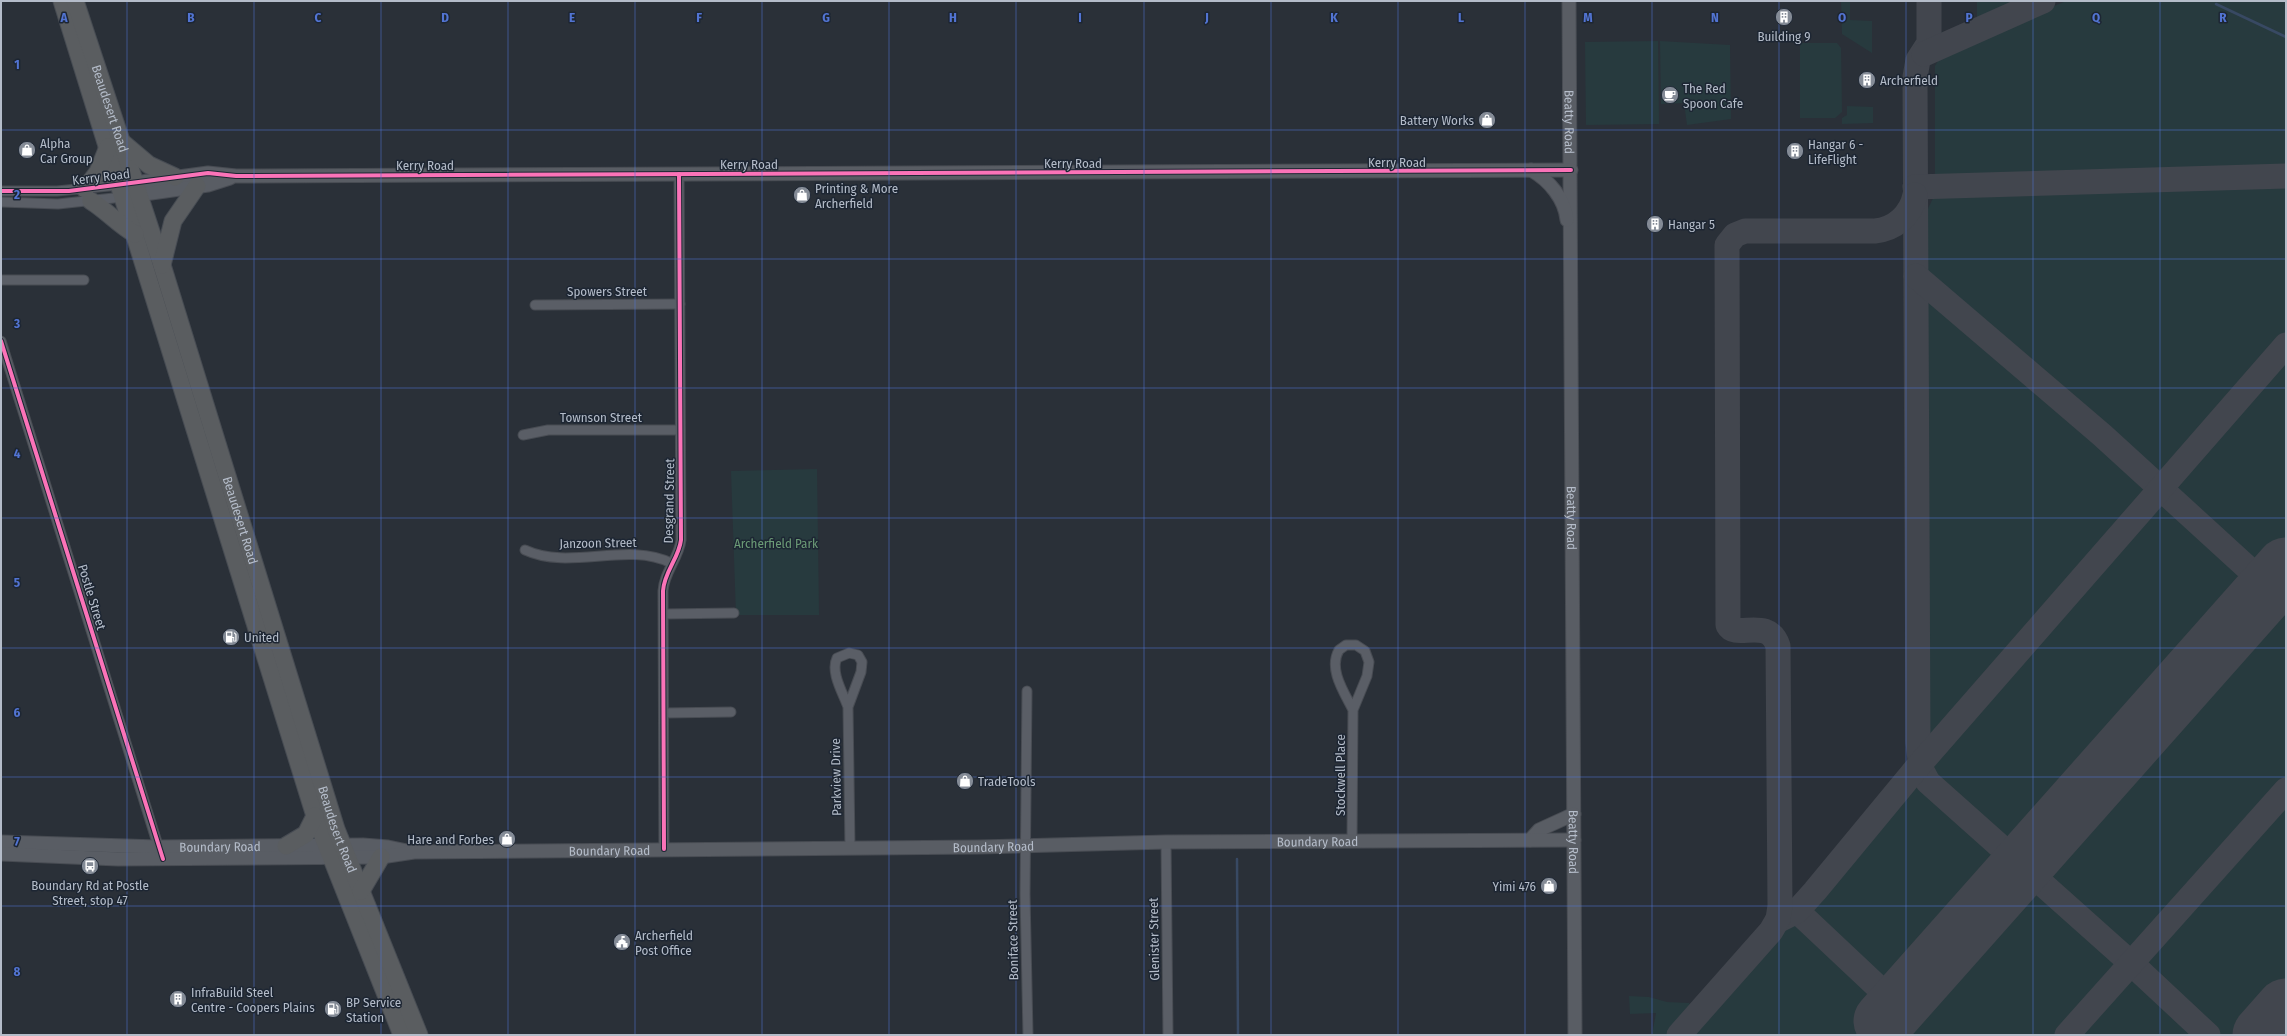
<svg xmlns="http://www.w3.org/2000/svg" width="2287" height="1036" viewBox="0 0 2287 1036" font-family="'Fira Sans Condensed',sans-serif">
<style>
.green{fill:#273a3e}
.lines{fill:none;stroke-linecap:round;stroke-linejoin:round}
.stream{stroke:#384963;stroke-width:2.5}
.taxiway{stroke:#42464e;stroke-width:25}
.runway{stroke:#42464e;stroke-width:61}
.street-casing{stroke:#484c53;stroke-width:11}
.secondary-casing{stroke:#484c53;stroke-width:15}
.highway-casing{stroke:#474c53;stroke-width:19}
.street{stroke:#5a5e66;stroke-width:9}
.secondary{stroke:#595d64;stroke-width:13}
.highway{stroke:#5a5d60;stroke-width:17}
.cycleway-casing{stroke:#1d2633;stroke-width:6}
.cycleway{stroke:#fb73b8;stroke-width:4}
.grid{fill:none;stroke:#5274d3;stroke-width:1;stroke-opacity:0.55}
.labels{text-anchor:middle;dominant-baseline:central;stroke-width:3;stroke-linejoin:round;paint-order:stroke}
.poi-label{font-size:13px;fill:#b4bcc9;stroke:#1d2633;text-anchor:start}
.street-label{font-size:13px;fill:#b4bcc9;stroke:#1d2633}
.park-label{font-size:13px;fill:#6b9a76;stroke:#1d2633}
.grid-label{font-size:13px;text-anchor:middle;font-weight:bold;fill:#5274d3;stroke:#1d2633;stroke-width:3;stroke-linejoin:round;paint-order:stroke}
</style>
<rect width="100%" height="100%" fill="#2a3038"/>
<g class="green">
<polygon points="1841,1 1850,1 1850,20 1872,21 1872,53 1842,34"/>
<polygon points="1977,1 2021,1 1977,20"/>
<path d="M2066,1h220v1034h-634l4,-22 -26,1 -1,-18 20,1 18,5 22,1 4,8c-3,8 -11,11 -13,20l4,3 6,-1 235,-264 -1,-552 11,-23v-128l7,-12z"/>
<polygon points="1658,41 1659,124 1586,125 1585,42"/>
<polygon points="1660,41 1730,45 1731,119 1687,125 1684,103 1661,104"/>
<polygon points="1800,43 1837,43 1841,48 1842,112 1835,118 1800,118"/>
<polygon points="1847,106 1873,107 1873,123 1842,124 1842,118 1847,115"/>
<polygon points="817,469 819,615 736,615 731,471"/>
</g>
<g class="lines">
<g class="stream">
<polyline points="2216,4 2286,37"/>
<polyline points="1237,859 1238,1035"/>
</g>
<g class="taxiway">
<polyline points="1929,1 1929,43 1918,60 1915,77 1918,742 1921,769 1928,782 2132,964 2208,1035"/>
<polyline points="1924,54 2043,1"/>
<polyline points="1915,187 2286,176"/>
<polyline points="1916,276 2102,435 2286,603"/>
<polyline points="1797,911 1898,1006"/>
<polyline points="1777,921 1797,911 1815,891 1920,764 2286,345"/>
<path d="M1679,1035l92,-104 7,-12 2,-13 -2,-260c-10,-30 -42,-6 -50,-21l-1,-380 8,-10 10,-4h130c20,-2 36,-16 40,-36"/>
<polyline points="2067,1035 2286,790"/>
</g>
<g class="runway">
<polyline points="1884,1021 2286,568"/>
<polyline points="2263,1035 2286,1009"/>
</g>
<defs>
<g id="street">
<polyline points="1,191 57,191 119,185"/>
<polyline points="1,202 58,204 123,197"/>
<polyline points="1,280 84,280"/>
<polyline points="535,305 680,304"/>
<polyline points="1,341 160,852"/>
<polyline points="523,435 548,430 680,430"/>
<path d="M525,550c45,21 102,-9 146,13"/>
<polyline points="664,614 734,613"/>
<polyline points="1027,691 1025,894 1028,1035"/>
<path d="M848,707c-5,-14 -18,-35 -11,-49l12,-5 9,2 4,7 -1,10 -13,35 2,141"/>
<polyline points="664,713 731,712"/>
<path d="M1352,841l1,-131 14,-34 2,-14 -4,-11 -9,-6h-10l-7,5c-11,19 5,42 14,60"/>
<polyline points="1166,842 1168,1035"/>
<path d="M664,849l-1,-258c1,-19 16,-33 18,-51l-2,-366"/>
</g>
<g id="secondary">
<path id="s1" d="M1569,1l6,1034"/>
<path d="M1531,170c18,10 34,29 36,50"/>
<polyline points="127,184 208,173 236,176 1571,170"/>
<polyline points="130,196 208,185 230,178"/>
<polyline points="1530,840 1539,830 1574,814"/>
<path id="s2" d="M1,842l157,5 205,-2 25,2 19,4"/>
<path id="s3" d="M1,854l117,5 263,-2 33,-5 565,-5 187,-5 408,-2"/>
</g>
<g id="highway">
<polyline points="62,1 315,816 402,1035"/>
<path id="s4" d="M75,1l87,264 174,564 83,206"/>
<polyline points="123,143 149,165 175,177"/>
<polyline points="85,189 98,172 108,147"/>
<path d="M91,201c16,10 28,24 44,33"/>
<polyline points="162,265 173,221 197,186"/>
<polyline points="286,846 306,834 315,816"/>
<polyline points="361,891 381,857"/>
</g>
</defs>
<use href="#street" class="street-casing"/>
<use href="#secondary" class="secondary-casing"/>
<use href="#highway" class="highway-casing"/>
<use href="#street" class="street"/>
<use href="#secondary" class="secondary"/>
<use href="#highway" class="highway"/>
<defs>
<g id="cycleway">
<polyline points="1,191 69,191 208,173 236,176 1571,170"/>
<polyline points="1,341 163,859"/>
<path d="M664,849l-1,-258c1,-19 16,-33 18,-51l-2,-366"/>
</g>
</defs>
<use href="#cycleway" class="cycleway-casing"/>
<use href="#cycleway" class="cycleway"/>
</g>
<path class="grid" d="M127,1v1034M254,1v1034M381,1v1034M508,1v1034M635,1v1034M762,1v1034M889,1v1034M1016,1v1034M1144,1v1034M1271,1v1034M1398,1v1034M1525,1v1034M1652,1v1034M1779,1v1034M1906,1v1034M2033,1v1034M2160,1v1034M1,130h2285M1,259h2285M1,388h2285M1,518h2285M1,648h2285M1,777h2285M1,906h2285"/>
<defs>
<symbol id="building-disc" viewBox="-11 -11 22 22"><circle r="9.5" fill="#848b96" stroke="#1d2633"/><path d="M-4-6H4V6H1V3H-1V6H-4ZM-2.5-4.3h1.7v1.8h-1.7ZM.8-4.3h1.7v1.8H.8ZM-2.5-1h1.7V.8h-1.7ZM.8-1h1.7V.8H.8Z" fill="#fff"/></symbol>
<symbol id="cafe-disc" viewBox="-11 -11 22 22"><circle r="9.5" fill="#848b96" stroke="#1d2633"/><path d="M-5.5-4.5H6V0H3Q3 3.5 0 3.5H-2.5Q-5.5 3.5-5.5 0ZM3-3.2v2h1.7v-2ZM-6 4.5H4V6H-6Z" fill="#fff"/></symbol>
<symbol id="shop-disc" viewBox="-11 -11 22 22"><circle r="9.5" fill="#848b96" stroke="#1d2633"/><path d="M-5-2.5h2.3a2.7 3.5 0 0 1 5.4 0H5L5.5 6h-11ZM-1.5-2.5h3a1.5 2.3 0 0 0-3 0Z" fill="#fff"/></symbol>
<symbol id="fuel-disc" viewBox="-11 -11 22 22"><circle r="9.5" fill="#848b96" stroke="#1d2633"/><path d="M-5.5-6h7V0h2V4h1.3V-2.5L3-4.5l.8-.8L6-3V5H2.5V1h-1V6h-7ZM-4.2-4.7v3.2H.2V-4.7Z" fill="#fff"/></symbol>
<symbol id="bus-disc" viewBox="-11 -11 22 22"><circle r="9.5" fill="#848b96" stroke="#1d2633"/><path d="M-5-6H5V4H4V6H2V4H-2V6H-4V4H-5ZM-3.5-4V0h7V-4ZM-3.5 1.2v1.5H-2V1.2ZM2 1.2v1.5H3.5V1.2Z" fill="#fff"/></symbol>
<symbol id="civic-disc" viewBox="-11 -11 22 22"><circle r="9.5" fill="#848b96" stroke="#1d2633"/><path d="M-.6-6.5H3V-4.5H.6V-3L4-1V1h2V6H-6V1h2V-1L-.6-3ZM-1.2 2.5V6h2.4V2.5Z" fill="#fff"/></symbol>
</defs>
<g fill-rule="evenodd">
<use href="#building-disc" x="1774" y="7" width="20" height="20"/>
<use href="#building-disc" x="1857" y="70" width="20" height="20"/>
<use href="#cafe-disc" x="1660" y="85" width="20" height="20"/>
<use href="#shop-disc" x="1477" y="110" width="20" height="20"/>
<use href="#shop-disc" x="17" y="140" width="20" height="20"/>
<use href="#building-disc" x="1785" y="141" width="20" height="20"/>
<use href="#shop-disc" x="792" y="185" width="20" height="20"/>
<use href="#building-disc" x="1645" y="214" width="20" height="20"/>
<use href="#fuel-disc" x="221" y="627" width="20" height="20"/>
<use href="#shop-disc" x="955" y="771" width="20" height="20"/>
<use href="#shop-disc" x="497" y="829" width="20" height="20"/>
<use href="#bus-disc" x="80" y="856" width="20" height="20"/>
<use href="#shop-disc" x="1539" y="876" width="20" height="20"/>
<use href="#civic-disc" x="612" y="932" width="20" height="20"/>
<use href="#building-disc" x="168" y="989" width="20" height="20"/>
<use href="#fuel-disc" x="323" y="999" width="20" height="20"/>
</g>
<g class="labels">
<g class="poi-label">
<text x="1784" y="36" text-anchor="middle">Building 9</text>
<text x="1880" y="80">Archerfield</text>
<text x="1683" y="88">The Red<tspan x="1683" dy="15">Spoon Cafe</tspan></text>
<text x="1474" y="120" text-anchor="end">Battery Works</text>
<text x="40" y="143">Alpha<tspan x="40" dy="15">Car Group</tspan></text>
<text x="1808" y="144">Hangar 6 -<tspan x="1808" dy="15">LifeFlight</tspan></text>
<text x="815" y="188">Printing &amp; More<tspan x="815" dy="15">Archerfield</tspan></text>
<text x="1668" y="224">Hangar 5</text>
<text x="244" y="637">United</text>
<text x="978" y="781">TradeTools</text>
<text x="494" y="839" text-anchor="end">Hare and Forbes</text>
<text x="90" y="885" text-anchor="middle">Boundary Rd at Postle<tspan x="90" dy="15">Street, stop 47</tspan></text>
<text x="1536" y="886" text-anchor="end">Yimi 476</text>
<text x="635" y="935">Archerfield<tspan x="635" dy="15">Post Office</tspan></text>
<text x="191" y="992">InfraBuild Steel<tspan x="191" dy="15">Centre - Coopers Plains</tspan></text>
<text x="346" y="1002">BP Service<tspan x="346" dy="15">Station</tspan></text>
</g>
<g class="street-label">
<text stroke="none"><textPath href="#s4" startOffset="113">Beaudesert Road</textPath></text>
<text stroke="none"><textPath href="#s1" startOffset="121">Beatty Road</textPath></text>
<text x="1397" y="162">Kerry Road</text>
<text x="1073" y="163">Kerry Road</text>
<text x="749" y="164">Kerry Road</text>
<text x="425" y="165">Kerry Road</text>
<text transform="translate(101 177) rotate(-7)">Kerry Road</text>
<text x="607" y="291">Spowers Street</text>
<text x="601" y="417">Townson Street</text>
<text transform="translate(669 501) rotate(-89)">Desgrand Street</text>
<text stroke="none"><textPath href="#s1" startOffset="517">Beatty Road</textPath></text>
<text stroke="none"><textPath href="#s4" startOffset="545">Beaudesert Road</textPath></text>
<text transform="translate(598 543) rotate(-1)">Janzoon Street</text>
<text transform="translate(92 597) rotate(73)">Postle Street</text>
<text transform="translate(1340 775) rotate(-90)">Stockwell Place</text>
<text transform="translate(836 777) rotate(-91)">Parkview Drive</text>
<text stroke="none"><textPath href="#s4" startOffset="869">Beaudesert Road</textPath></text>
<text stroke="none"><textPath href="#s3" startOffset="1317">Boundary Road</textPath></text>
<text stroke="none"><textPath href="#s1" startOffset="841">Beatty Road</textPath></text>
<text stroke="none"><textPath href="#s2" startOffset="219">Boundary Road</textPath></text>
<text stroke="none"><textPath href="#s3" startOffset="993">Boundary Road</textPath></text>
<text stroke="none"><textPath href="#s3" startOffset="609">Boundary Road</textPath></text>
<text transform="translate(1154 939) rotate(-91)">Glenister Street</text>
<text transform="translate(1013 940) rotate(-91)">Boniface Street</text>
</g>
<g class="park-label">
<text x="776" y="543">Archerfield Park</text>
</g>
</g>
<g class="grid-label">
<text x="64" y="22">A</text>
<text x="191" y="22">B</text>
<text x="318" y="22">C</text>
<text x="445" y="22">D</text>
<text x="572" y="22">E</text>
<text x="699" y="22">F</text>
<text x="826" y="22">G</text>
<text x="953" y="22">H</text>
<text x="1080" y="22">I</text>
<text x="1207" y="22">J</text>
<text x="1334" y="22">K</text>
<text x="1461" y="22">L</text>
<text x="1588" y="22">M</text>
<text x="1715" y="22">N</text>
<text x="1842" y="22">O</text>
<text x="1969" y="22">P</text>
<text x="2096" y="22">Q</text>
<text x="2223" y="22">R</text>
<text x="17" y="69">1</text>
<text x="17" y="199">2</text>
<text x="17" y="328">3</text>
<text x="17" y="458">4</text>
<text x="17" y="587">5</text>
<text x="17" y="717">6</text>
<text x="17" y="846">7</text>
<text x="17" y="976">8</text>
</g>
<rect width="2287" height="1036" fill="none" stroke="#b4bcc9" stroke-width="4"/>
</svg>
